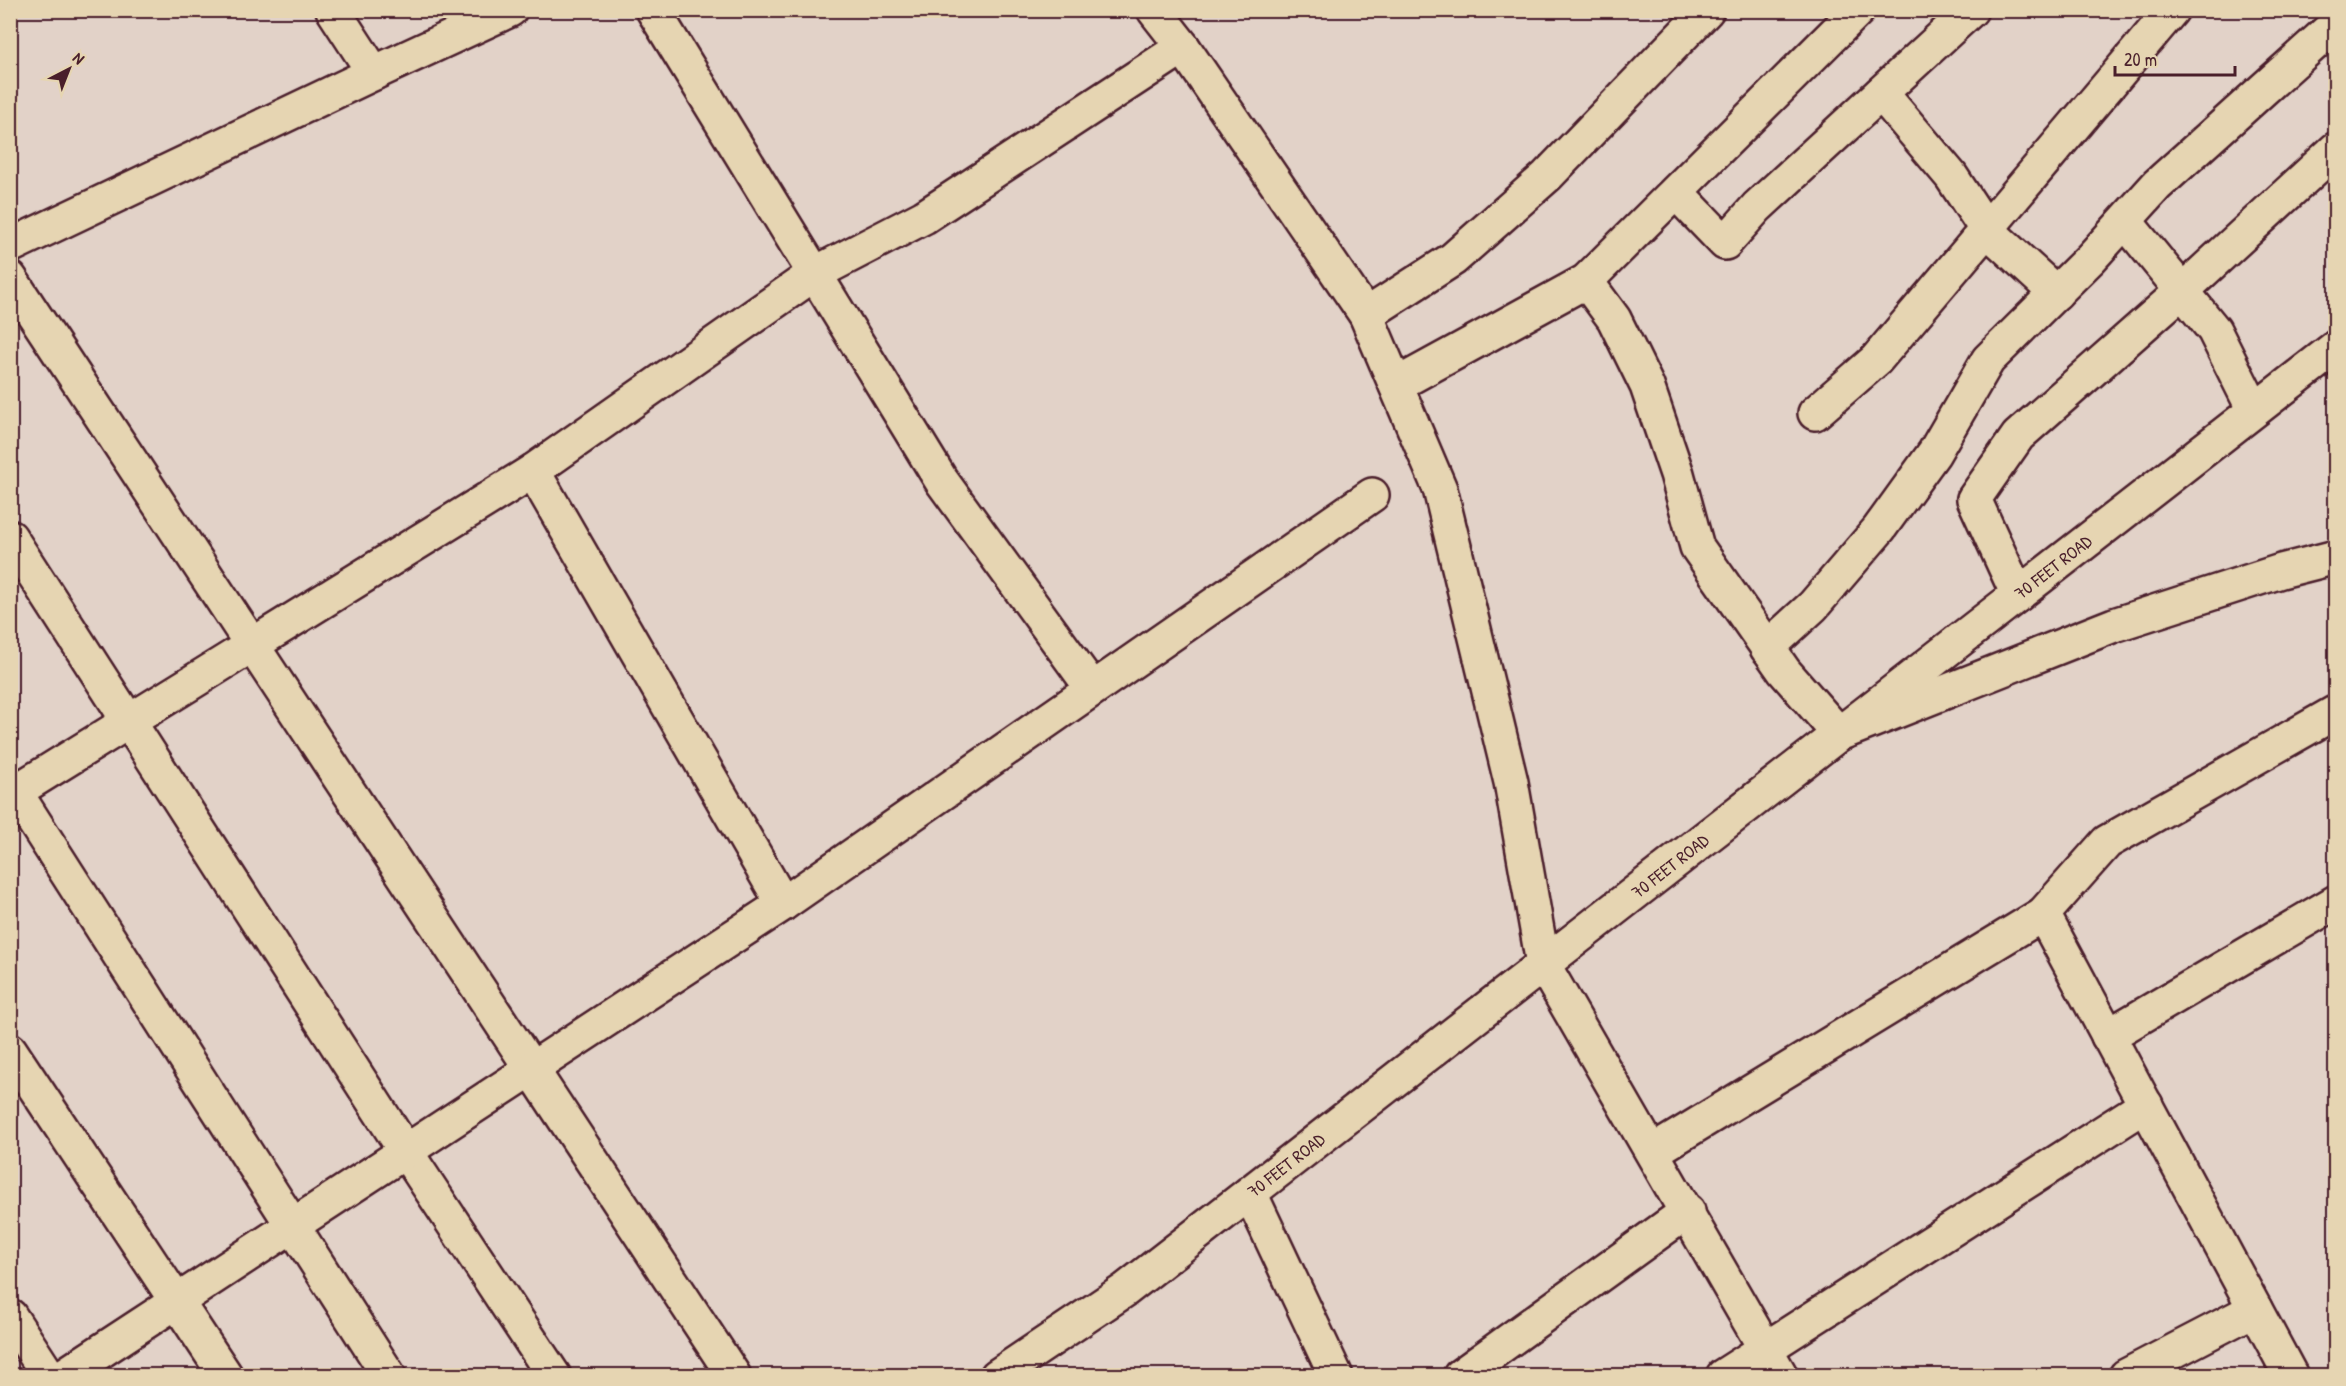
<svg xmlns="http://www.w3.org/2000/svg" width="2346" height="1386" viewBox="0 0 2346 1386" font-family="'Patrick Hand',sans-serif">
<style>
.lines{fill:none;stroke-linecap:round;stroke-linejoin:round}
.minor-casing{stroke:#4a1f2b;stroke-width:38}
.tertiary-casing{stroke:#4a1f2b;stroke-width:38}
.minor{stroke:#e6d5b2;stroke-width:33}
.tertiary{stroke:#e6d5b2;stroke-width:33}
.labels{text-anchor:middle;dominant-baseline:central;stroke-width:4.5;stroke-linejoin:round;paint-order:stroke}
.street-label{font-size:18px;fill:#4a1f2b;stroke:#e6d5b2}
</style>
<rect width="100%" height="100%" fill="#e2d2c8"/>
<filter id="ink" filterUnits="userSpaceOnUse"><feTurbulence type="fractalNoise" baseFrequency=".0167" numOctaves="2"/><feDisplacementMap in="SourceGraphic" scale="12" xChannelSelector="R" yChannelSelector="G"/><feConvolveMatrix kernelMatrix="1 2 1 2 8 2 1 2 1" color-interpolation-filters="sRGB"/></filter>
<g filter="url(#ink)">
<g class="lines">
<defs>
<g id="minor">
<polyline points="333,10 374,73 510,10"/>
<polyline points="653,10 941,480 1092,688"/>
<polyline points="1183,47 1366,315 1440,489 1511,782 1543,964 1781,1376"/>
<polyline points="1881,93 1951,176 1986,229 2056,293"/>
<polyline points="1676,192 1725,243 1757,207 1971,10"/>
<polyline points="2125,221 2214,330 2254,410"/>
<polyline points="10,246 374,73"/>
<polyline points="10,278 734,1376"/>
<polyline points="1586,281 1614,319 1647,386 1677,474 1697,547 1784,671 1839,734 2114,625 2281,571 2336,557"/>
<polyline points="1366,315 1453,259 1547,176 1707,10"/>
<polyline points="1396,385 1586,281 1858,10"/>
<polyline points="1815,413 1876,360 2172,10"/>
<polyline points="533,471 814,274 924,217 1183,47 1154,10"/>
<polyline points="10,537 406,1152 554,1376"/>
<polyline points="2018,595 1974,499 2018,436 2182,291 2336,149"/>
<polyline points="1767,648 1813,606 1879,529 1934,453 1988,360 2091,258 2157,185 2336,24"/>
<polyline points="10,784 389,1376"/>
<polyline points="10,795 533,471 783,904"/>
<polyline points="2043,914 2107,842 2336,712"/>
<polyline points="2108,1036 2336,902"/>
<polyline points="10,1050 226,1376"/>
<polyline points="1654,1151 2043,914 2291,1376"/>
<polyline points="1250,1193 1336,1376"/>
<polyline points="10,1316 49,1376"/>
<polyline points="63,1376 783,904 1372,495"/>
<polyline points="1460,1376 1688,1211"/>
<polyline points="1723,1376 2146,1105"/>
<polyline points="2126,1376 2255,1309"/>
</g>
<polyline id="tertiary" points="997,1376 1125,1290 2336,347"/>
</defs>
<use href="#minor" class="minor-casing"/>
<use href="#tertiary" class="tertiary-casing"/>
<use href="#minor" class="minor"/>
<use href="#tertiary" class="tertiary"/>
</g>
</g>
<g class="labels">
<g class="street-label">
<text transform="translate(2053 567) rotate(-38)">70 FEET ROAD</text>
<text transform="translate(1670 866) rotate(-38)">70 FEET ROAD</text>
<text transform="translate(1286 1165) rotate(-38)">70 FEET ROAD</text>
</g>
</g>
<rect width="2346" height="1386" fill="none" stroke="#e6d5b2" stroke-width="36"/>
<rect x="18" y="18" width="2310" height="1350" fill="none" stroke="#4a1f2b" stroke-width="2" filter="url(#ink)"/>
<g transform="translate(69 69) rotate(42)" stroke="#e6d5b2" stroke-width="4.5" paint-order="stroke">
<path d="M0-4.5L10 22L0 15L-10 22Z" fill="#4a1f2b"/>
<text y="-9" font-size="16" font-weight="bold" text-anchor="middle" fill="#4a1f2b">N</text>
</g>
<path d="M2115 66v9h120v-9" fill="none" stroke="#4a1f2b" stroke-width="3"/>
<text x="2124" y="66" font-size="18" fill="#4a1f2b" stroke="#e6d5b2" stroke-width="4.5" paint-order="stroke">20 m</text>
</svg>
